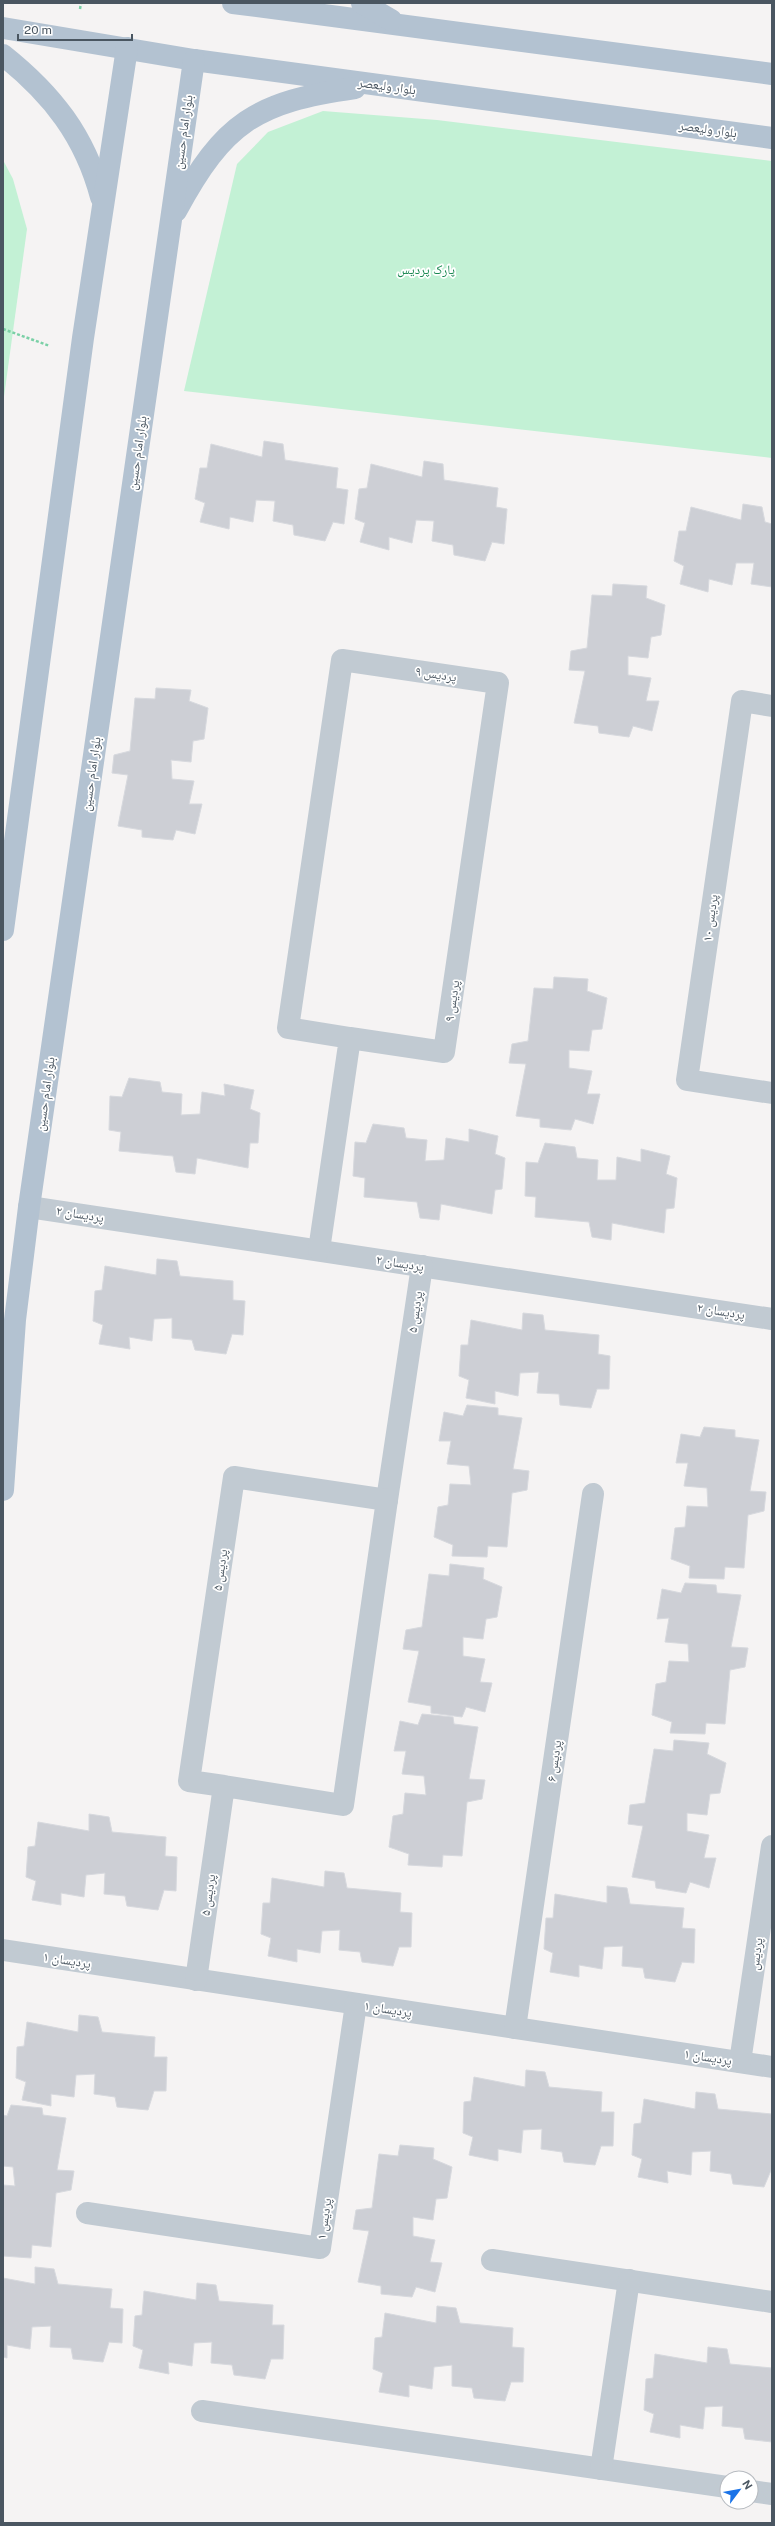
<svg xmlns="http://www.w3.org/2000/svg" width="775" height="2526" viewBox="0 0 775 2526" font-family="'Public Sans','Noto Naskh Arabic',sans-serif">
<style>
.green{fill:#c3f1d5}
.building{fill:#cdcfd5;stroke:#d7d9de}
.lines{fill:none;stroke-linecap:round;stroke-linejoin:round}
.path{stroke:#7ad0a6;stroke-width:2.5;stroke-dasharray:3 2;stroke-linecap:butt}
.minor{stroke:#c1cad2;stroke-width:22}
.major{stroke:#b3c2d1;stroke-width:22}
.labels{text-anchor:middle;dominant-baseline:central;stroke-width:3.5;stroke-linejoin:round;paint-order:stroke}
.street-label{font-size:13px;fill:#4a5661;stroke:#fff}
.park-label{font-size:13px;fill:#17864f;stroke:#fff}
</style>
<rect width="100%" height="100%" fill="#f5f3f3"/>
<g class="green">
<polygon points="323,111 437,120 772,161 772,458 184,391 237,164 268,132"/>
<polygon points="3,160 13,179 27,229 3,404"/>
</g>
<g class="building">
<polygon points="264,441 283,444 285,460 338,468 336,488 348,490 344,524 333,522 325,541 294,535 293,525 273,521 275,501 256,500 253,522 230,517 229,529 200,522 205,503 195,499 200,468 207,468 211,444 262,457"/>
<polygon points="424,461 443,464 444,480 498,488 496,507 507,509 504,544 492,542 485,561 454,555 453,545 432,541 434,521 416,520 412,543 389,537 389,550 360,542 365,523 355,519 359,489 367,488 371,464 422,477"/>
<polygon points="743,504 762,507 765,522 772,524 772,587 751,584 754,563 736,563 732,585 709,579 708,592 680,584 684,566 674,561 679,531 686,531 691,507 741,520"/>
<polygon points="613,584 647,586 646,598 665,605 661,635 651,637 648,658 628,656 628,675 651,678 646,701 659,701 652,731 633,726 629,737 599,733 598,726 574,723 585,671 569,670 571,651 587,648 592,595 612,596"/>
<polygon points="156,688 191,690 189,701 208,708 204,739 193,741 191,762 171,760 172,779 194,781 189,804 202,804 195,834 176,830 173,840 142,837 142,830 118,826 128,775 112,773 114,755 130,751 135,698 155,699"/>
<polygon points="554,977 588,979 587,991 607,998 602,1029 592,1030 589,1051 569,1050 569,1068 592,1071 587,1094 600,1094 593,1124 575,1119 571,1130 540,1127 540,1119 516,1116 526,1064 509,1063 512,1044 528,1041 534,988 553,989"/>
<polygon points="129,1078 160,1082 162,1092 182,1094 181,1115 200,1114 202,1092 225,1096 224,1084 254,1090 250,1109 260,1113 258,1143 250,1143 248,1168 197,1158 195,1174 176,1172 173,1156 119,1151 121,1132 109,1130 110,1096 122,1097"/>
<polygon points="373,1124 404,1128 406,1138 427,1140 425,1161 444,1160 446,1138 469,1142 469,1129 498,1136 495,1154 505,1158 502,1189 495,1190 492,1214 441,1204 439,1220 420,1218 417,1202 364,1197 365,1178 353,1176 355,1142 366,1143"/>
<polygon points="545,1143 575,1147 577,1158 598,1160 597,1180 616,1180 617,1157 641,1162 641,1149 670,1156 666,1174 677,1178 674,1208 666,1209 664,1233 612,1223 611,1240 592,1237 589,1222 535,1217 536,1197 525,1196 526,1162 538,1163"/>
<polygon points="157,1259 177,1261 180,1276 233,1281 233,1300 245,1301 243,1335 232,1334 226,1354 195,1350 192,1340 172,1338 172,1318 154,1319 152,1341 129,1337 130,1349 99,1344 103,1325 93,1321 95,1291 102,1290 105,1266 156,1275"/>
<polygon points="523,1313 543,1315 545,1330 599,1335 598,1354 610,1356 609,1389 597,1389 591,1408 560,1405 559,1394 537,1393 539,1372 520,1373 518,1396 495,1391 495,1404 466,1398 469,1380 459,1376 461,1345 468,1345 471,1320 522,1330"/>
<polygon points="467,1405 498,1408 498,1415 522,1418 513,1469 529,1471 527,1490 512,1493 507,1547 488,1546 487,1557 452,1556 453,1545 434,1537 438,1507 448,1505 450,1484 471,1485 469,1466 447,1464 451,1441 439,1441 444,1412 463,1416"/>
<polygon points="704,1427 735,1430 735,1437 759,1440 750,1491 766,1492 764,1511 748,1515 744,1568 725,1567 724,1579 689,1578 690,1566 671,1559 675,1528 685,1527 687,1506 708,1507 707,1488 684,1486 688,1463 676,1463 681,1434 700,1437"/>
<polygon points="450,1564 484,1568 483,1579 502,1587 497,1617 486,1619 483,1639 463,1637 463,1656 485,1659 480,1682 492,1683 485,1712 466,1707 462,1717 431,1713 431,1706 408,1702 419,1651 403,1649 406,1630 422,1627 429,1574 449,1576"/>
<polygon points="685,1583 716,1585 717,1593 741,1595 731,1647 748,1648 745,1667 730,1670 725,1724 706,1723 705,1734 670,1733 672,1722 652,1715 656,1684 666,1682 669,1661 689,1662 688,1644 665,1642 669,1618 657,1619 662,1589 681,1593"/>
<polygon points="422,1714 453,1717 454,1724 478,1727 469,1779 485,1780 482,1799 467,1802 462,1856 443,1855 442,1867 408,1865 409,1854 389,1847 393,1816 403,1814 405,1793 426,1795 424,1776 402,1774 406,1751 394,1751 400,1721 418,1725"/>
<polygon points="674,1740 709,1743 707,1754 726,1763 720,1793 710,1794 707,1815 687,1813 687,1831 709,1835 704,1858 716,1858 709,1888 690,1882 686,1893 656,1888 655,1881 632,1877 643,1826 628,1824 630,1805 645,1803 654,1749 673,1751"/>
<polygon points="89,1814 109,1817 112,1832 166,1837 165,1856 177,1857 176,1891 164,1890 158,1910 127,1906 125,1896 104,1894 105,1873 86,1875 84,1897 61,1893 61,1905 32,1900 36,1881 26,1877 28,1847 35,1846 38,1822 89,1831"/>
<polygon points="325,1871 344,1873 347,1888 401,1893 400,1912 412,1913 411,1947 399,1947 393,1966 362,1962 360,1952 339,1950 340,1930 322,1931 320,1953 297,1949 297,1962 268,1956 271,1938 261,1934 263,1903 270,1903 272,1878 324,1887"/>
<polygon points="607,1886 627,1888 630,1904 684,1908 682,1928 695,1929 694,1963 682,1962 675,1982 645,1978 643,1968 622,1966 623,1946 604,1947 602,1969 579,1965 579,1977 550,1972 553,1953 544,1949 546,1918 553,1918 555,1894 607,1903"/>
<polygon points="79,2015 98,2017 102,2032 155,2037 154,2057 167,2057 166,2091 154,2091 148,2110 117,2107 115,2097 94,2094 95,2074 76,2075 74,2097 51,2094 51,2106 22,2100 26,2082 16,2078 17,2047 24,2046 27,2022 78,2032"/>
<polygon points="526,2070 545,2072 549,2087 602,2092 601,2112 614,2112 613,2146 601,2146 595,2165 564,2162 562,2152 541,2149 542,2129 523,2130 521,2153 498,2149 498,2161 469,2155 473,2137 463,2133 464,2102 471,2101 474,2077 525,2087"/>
<polygon points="696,2092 715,2094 718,2109 772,2114 772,2168 764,2187 733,2184 731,2174 710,2171 711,2151 692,2152 691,2175 667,2171 668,2183 638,2177 642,2159 632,2155 634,2124 641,2123 644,2099 695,2109"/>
<polygon points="11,2105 42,2108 43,2115 66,2118 57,2170 74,2171 71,2190 56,2193 51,2247 32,2245 31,2258 3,2256 3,2185 15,2186 13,2167 3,2166 3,2115 7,2116"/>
<polygon points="400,2145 434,2148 433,2159 452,2167 447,2198 436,2199 433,2220 413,2217 413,2236 435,2240 430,2262 442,2263 435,2292 416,2287 412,2297 381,2294 381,2286 358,2282 369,2231 353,2229 356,2210 372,2208 379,2154 398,2156"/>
<polygon points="35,2267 54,2269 58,2284 112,2289 110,2308 123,2309 122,2343 109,2342 103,2362 73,2359 71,2348 50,2347 51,2326 32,2327 30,2349 7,2345 7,2358 3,2357 3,2278 35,2284"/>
<polygon points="197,2283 216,2285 219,2301 273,2305 272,2325 284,2325 283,2359 271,2359 265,2379 234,2375 232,2365 211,2363 212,2342 194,2343 192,2366 168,2362 169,2374 139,2368 143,2350 133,2346 135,2316 142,2315 144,2291 196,2300"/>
<polygon points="437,2306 456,2308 460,2323 513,2328 512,2347 524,2348 523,2382 511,2382 505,2401 474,2398 472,2388 452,2386 452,2365 434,2367 432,2389 409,2385 409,2397 379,2392 383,2373 373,2369 375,2338 382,2337 385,2313 436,2323"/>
<polygon points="708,2347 727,2349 730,2364 772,2368 772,2442 745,2439 743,2428 722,2426 723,2406 705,2407 703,2429 680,2425 680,2438 650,2432 654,2414 644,2410 646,2379 653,2378 655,2354 707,2363"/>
</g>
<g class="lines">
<g class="path">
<polyline points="80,9 81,3"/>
<polyline points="3,329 50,346"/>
</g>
<g class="minor">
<polyline points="772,706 742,701 687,1080 772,1093"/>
<polyline points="29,1207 772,1319"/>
<polyline points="319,1250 350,1038 444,1052 498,683 342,660 288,1028 350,1038"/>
<polyline points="387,1500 422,1266"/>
<polyline points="3,1950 772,2067"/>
<polyline points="196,1980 224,1786 343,1805 387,1500 234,1477 189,1781 224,1786"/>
<polyline points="515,2028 593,1494"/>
<polyline points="740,2062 772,1846"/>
<polyline points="87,2213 320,2248 356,2004"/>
<polyline points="492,2260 772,2302"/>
<polyline points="202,2411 727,2487"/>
<polyline points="601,2469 629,2280"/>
<polyline points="751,2491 772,2494"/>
</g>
<g class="major">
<polyline points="233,3 772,74"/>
<polyline points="362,3 391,20"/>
<polyline points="3,28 194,60 772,138"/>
<path d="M3,55c49,39 82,81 98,142"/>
<path d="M176,211c48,-89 80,-109 179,-123"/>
<polyline points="3,930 83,338 127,48"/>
<polyline points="3,1490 15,1320 29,1207 194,60"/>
</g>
</g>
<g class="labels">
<g class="street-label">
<text transform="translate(387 86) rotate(8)">بلوار ولیعصر</text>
<text transform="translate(708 129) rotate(8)">بلوار ولیعصر</text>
<text transform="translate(183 132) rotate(-82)">بلوار امام حسین</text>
<text transform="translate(137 453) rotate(-82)">بلوار امام حسین</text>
<text transform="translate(436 674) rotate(9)">پردیس ۹</text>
<text transform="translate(91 774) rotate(-82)">بلوار امام حسین</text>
<text transform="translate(710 918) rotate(-82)">پردیس ۱۰</text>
<text transform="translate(452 1001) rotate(-82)">پردیس ۹</text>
<text transform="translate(45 1094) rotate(-82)">بلوار امام حسین</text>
<text transform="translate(80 1214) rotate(9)">پردیسان ۲</text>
<text transform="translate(400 1263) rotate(9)">پردیسان ۲</text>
<text transform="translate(721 1311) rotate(9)">پردیسان ۲</text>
<text transform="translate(415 1312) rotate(-82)">پردیس ۵</text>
<text transform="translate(220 1570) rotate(-82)">پردیس ۵</text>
<text transform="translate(554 1761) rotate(-82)">پردیس ۶</text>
<text transform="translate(208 1895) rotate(-82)">پردیس ۵</text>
<text transform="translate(756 1954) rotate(-82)">پردیس</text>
<text transform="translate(67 1960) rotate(9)">پردیسان ۱</text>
<text transform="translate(388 2009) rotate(9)">پردیسان ۱</text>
<text transform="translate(708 2057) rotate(9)">پردیسان ۱</text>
<text transform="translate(324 2219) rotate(-82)">پردیس ۱</text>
</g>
<g class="park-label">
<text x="426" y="269">پارک پردیس</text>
</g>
</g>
<rect width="775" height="2526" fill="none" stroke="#4a5661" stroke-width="8"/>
<g transform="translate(739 2490) rotate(58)"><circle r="19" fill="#ffffff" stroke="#b7bbc0"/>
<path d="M0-3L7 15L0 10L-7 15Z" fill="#1a73e8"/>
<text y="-6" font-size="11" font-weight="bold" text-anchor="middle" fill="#4a5661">N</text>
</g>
<path d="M18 34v6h114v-6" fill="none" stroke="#4a5661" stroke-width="2"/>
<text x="24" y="34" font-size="12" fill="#4a5661" stroke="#ffffff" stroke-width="3" paint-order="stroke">20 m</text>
</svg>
